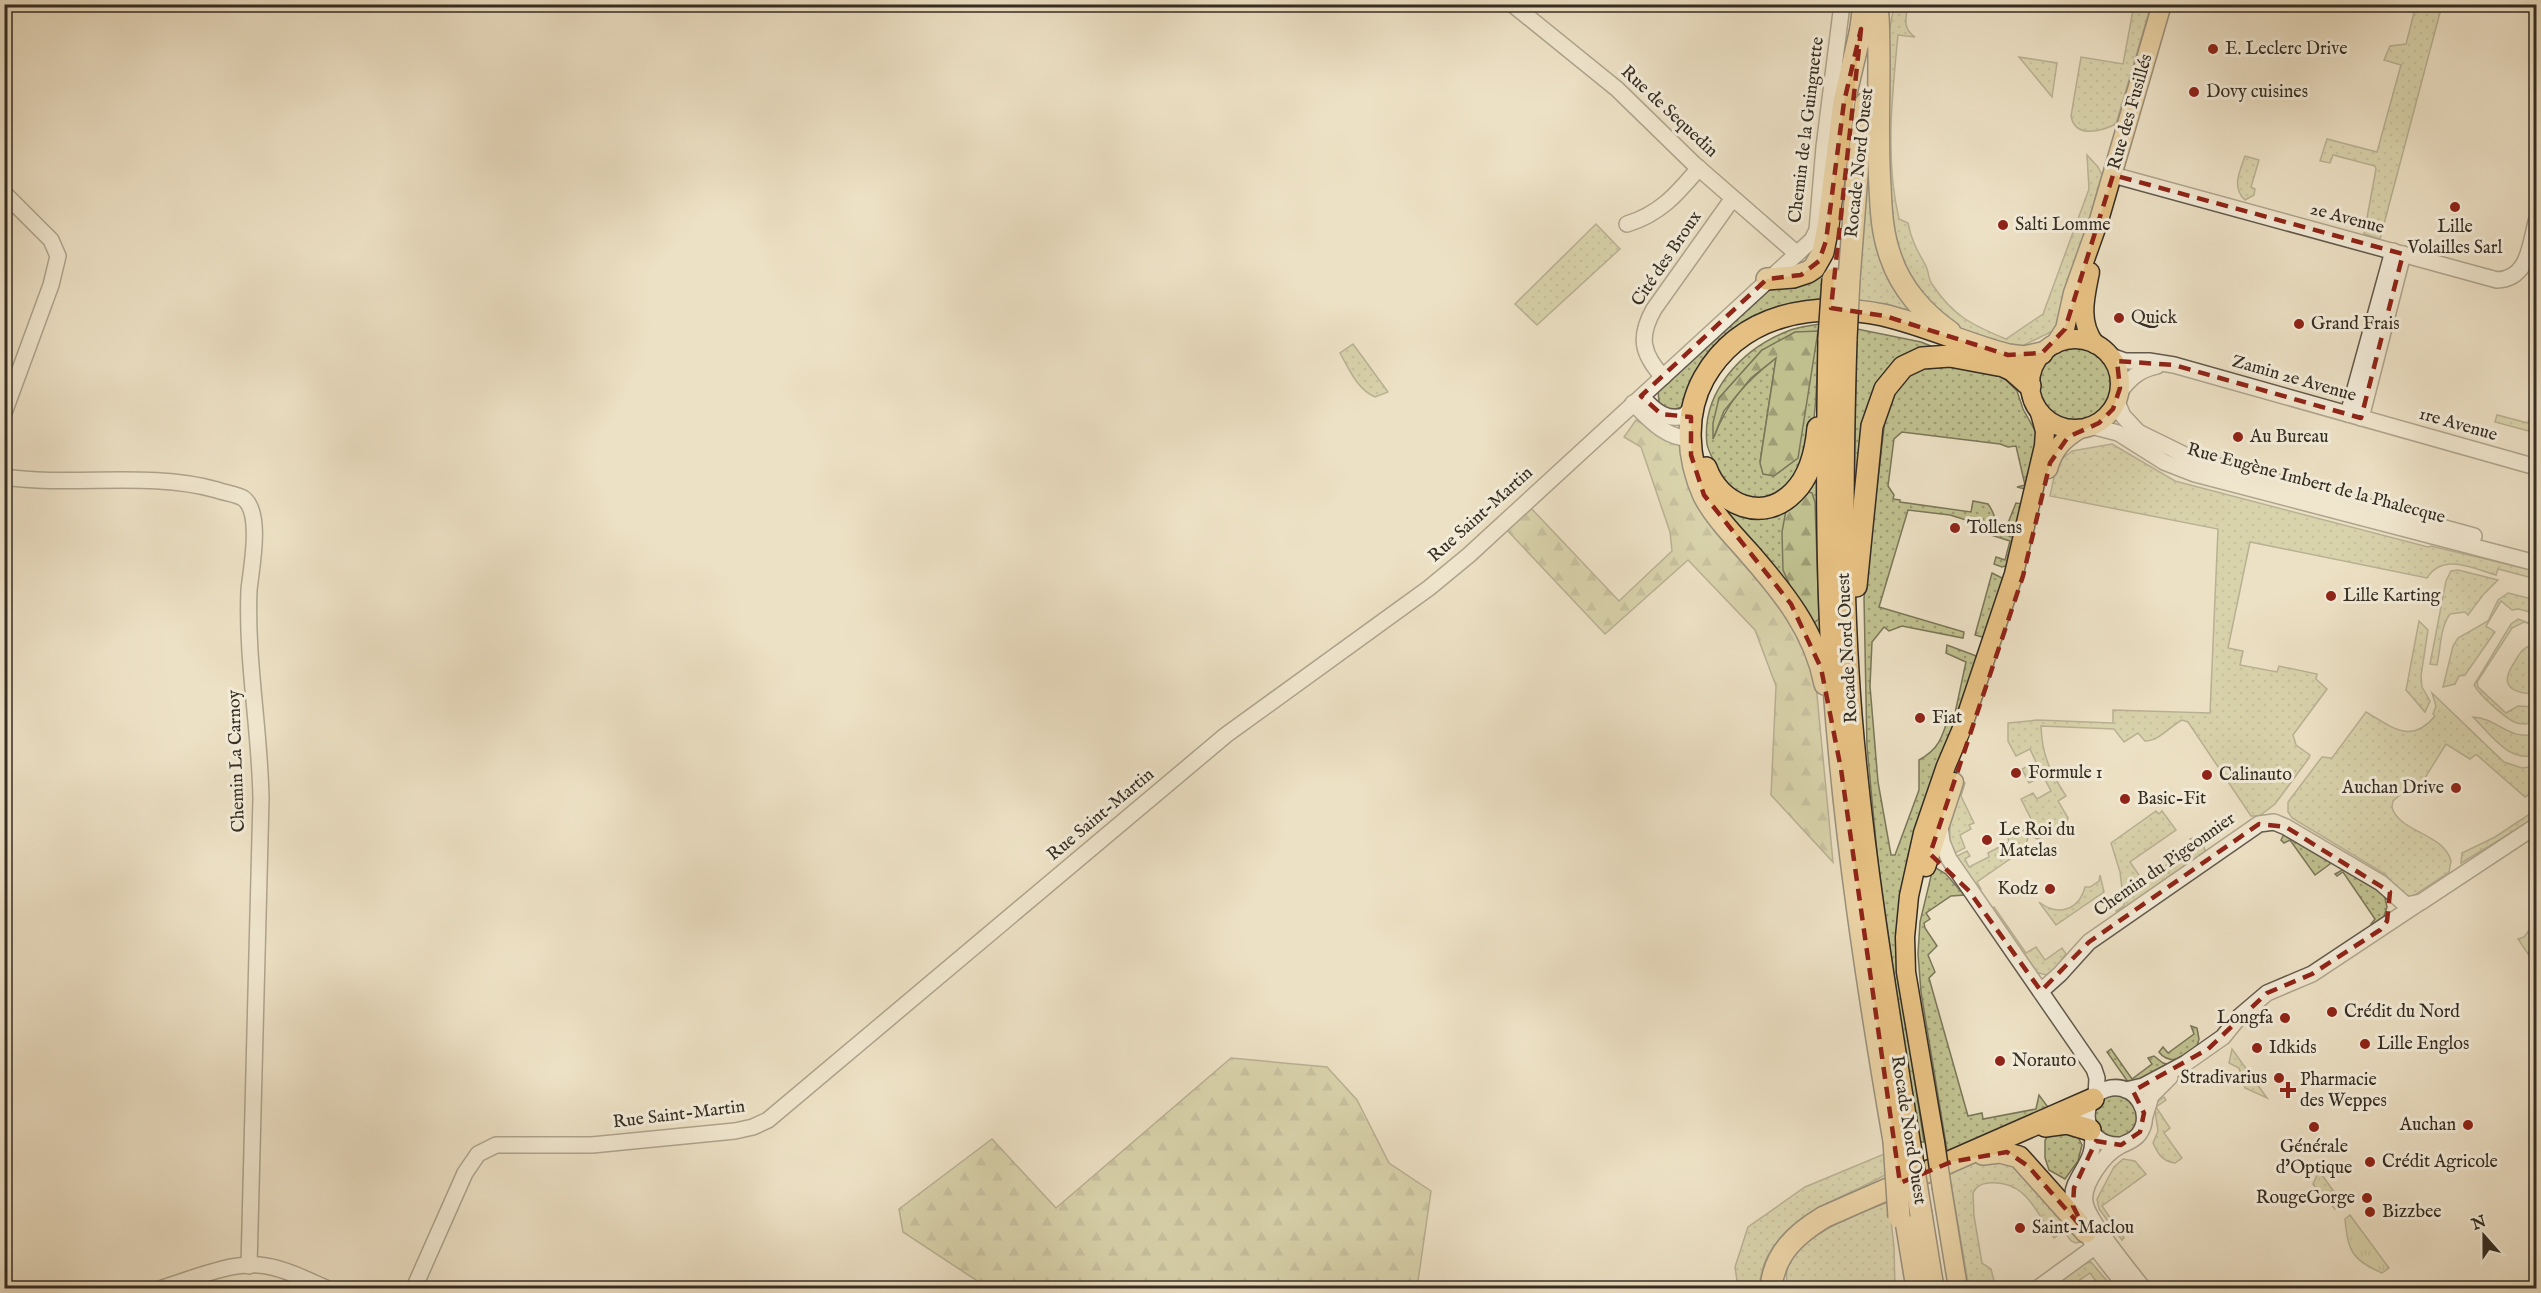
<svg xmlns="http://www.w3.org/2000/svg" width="2541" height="1293" viewBox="0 0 2541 1293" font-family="'IM FELL English',serif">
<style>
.grass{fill:url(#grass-dots);stroke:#7a7659;stroke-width:1.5;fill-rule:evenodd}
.forest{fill:url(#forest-firs);stroke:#7a7659;stroke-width:1.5}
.park{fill:url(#park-tufts);stroke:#7a7659;stroke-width:1.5}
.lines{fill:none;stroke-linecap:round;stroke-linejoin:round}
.minor-casing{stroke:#635a4c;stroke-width:18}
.major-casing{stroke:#352d23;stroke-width:21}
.highway-casing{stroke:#352d23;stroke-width:24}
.minor{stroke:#f3ecd9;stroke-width:15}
.major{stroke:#e6c082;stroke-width:18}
.highway{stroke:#e6c082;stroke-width:21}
.major-bridge-casing{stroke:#352d23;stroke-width:21;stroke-linecap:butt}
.highway-bridge-casing{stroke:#352d23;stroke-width:24;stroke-linecap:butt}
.major-bridge{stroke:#e6c082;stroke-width:18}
.highway-bridge{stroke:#e6c082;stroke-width:21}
.marked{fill:none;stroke:#8f2418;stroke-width:4.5;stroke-dasharray:12 8;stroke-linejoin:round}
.poi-dot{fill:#8f2418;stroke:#f3ecd9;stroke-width:2}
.labels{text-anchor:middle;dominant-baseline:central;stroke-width:6;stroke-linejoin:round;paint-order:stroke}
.poi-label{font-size:18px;fill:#352d23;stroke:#f3ecd9;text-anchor:start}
.street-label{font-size:18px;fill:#352d23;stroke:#f3ecd9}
</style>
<defs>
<pattern id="grass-dots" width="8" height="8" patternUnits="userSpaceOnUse" patternTransform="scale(1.5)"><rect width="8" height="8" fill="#c0c08f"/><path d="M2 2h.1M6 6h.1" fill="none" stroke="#9d9c74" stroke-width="1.8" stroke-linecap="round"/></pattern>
<pattern id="forest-firs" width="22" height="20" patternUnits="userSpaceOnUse" patternTransform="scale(1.5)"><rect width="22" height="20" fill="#c0c08f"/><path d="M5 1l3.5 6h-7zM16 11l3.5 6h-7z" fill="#9d9c74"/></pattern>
<pattern id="park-tufts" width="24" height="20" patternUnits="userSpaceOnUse" patternTransform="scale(1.5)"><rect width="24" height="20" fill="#c0c08f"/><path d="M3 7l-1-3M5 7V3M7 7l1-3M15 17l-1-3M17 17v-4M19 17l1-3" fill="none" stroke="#9d9c74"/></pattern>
</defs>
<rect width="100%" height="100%" fill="#ede1c5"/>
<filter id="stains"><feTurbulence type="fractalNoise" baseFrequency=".00333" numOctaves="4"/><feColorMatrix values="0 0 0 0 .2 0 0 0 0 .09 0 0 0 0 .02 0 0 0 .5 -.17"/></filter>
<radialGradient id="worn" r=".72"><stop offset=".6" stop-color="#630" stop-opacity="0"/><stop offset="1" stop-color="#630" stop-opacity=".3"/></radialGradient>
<g class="grass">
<path d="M1894,5h14c-2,13 -6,23 7,32l-17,-2c-6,60 -13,125 1,184l9,4c3,17 10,29 18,43 3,6 2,13 6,18 21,32 40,41 74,55l37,-25 46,-125 -2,-34 11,12 4,8 -45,154 -41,20 -49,-15 -19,-12 -19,-18 -33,-49 -10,-66 3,-156z"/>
<path d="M2134,5h17l-35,119c-14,7 -41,15 -45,-8l10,-59 42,7z"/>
<polygon points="2416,5 2442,5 2380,239 2364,234 2376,169 2375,166 2333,155 2330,163 2320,161 2327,139 2377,152 2401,65 2384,60 2390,46 2406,44"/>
<polygon points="2019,57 2057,63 2052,97"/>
<polygon points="1868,156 1877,225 1918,315 1887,304 1858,301"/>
<path d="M2245,156l14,4 -8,27 4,2 -1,6 -9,5c-14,-13 -5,-29 0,-44z"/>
<polygon points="1596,224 1620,249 1537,325 1515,304"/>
<polygon points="1825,258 1820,301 1765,313 1685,406 1669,411 1659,403 1658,389 1770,283"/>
<path d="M1819,324c-2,32 -1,104 -13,131 -4,9 -14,29 -22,34 -30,21 -55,7 -68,-24 -3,-6 -8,-14 -9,-21 -6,-52 35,-95 81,-113 9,-4 21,-5 31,-7zM1818,331l-58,131 16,-104c-30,24 -48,42 -62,79l5,-39 43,-48z"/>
<polygon points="1857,329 1921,342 1941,350 1900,363 1853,540"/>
<path d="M1353,344l35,48 -13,5c-18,-8 -26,-28 -35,-44z"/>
<circle cx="2076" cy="384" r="37"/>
<path d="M1950,363l48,12 8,5 11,11 6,18 15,27 -21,93 -8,-3 -1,-3 8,-20 6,1 3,-15 -8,-2 8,-2 -9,-39 -8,1 -8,-3 -98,-12 -8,7 -6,47 6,9 -1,4 7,1v2l71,10 2,-11 15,3c12,15 3,28 27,34l-6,27 -7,2 -8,-3 2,-7 9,3 5,-19 -19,-6 1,-7 -42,-13 -42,-5 -29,97 85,25 -1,6 -61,-12 -13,5 -5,-4 -12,15 -2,44 8,96 13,73h4l24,-65v-30c21,-11 24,-25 31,-48l5,1 11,-51 -20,-9 1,-8 32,12 -71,198 -10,63 2,66 24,158h-6l-40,-279 -11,-116 -3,-149 22,-187c15,-41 25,-40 64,-48z"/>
<polygon points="2536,392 2536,433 2495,422 2497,415 2528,423"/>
<path d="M2112,444l63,37 253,66 3,-1 105,25v8l-38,-10 -2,6c-24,-7 -53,-22 -69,3l-177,-36 -22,106 15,3 -3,14 37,7 2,-6 38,8 -1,5 11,10 -34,46 3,10 14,10 -1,3 -34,46 -16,12h-8l-63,-94 -6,-2c-13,7 -23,21 -37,21l-7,-8 -14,9 -10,-13 -73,-3c1,30 9,45 25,70l-8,5 10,17 -3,14h-11l-17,7 -5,-3 -4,1 -2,8 7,2 -6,7 -14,3 -36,25 4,7 -2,2 -24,-34 12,-6 3,5 -5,3 4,8 20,-10 -1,-4 21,-11 -1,-4 26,-13 -13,-26 12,-6 4,6 14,-8 -8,-15 -14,7 -7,-14 14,-7 -6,-13 -14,7 -8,-15v-18l30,-3 75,3v-13l97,3 8,-184 -168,-33 7,-33 15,-12z"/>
<polygon points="1817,458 1825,657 1723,516 1717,497 1769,512"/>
<path d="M2458,570l40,10 -15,15 -15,20 -3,-3 -15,2c-10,14 -9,33 -13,51l-7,-1 16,-83 5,-10z"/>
<polygon points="1992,573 2004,579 1986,638 1975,635"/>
<polygon points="2508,593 2536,600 2536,614 2519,609 2512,610 2501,601 2486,626 2495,632 2465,675 2459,676 2455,684 2443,687 2453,646 2458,638 2488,621 2498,600"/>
<path d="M2518,619l18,7 -12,-4 -12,6 -35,54 1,5 28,26 12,-7 18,1v14c-6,3 -12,4 -19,2 -10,-3 -38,-28 -43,-38l37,-61z"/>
<polygon points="2419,621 2428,630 2421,676 2422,687 2430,701 2425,712 2406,690"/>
<path d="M2530,646l6,2v46h-2c-23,-1 -35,-9 -20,-31 4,-7 8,-15 16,-17z"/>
<path d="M2432,693l72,69 18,6 14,-2v24l-11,7 -48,-42h-2l-5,4 -24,-15 -31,50h-14l-8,7 -1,6c6,25 52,26 59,54l-2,11 -39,26h-5l-20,-24 -93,-56 -4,-6v-10l34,-45 10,1 34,-46c26,15 45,33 69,4l-2,-2 3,-8z"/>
<path d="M2473,717c25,1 35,24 63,17v21c-27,8 -45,-20 -63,-38z"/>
<path d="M1961,781l4,2 -4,13 13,27 -5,2 2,4 -11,6 5,13 -12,6c-8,-27 0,-47 8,-73z"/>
<polygon points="2536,810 2536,818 2461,863 2462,853 2495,837"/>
<polygon points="2156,811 2159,814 2162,811 2176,830 2130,862 2143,881 2194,846 2190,839 2193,838 2200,838 2205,850 2204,853 2119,914 2116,911 2124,906 2120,872 2111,843"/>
<polygon points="2285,832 2329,859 2330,864 2315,875 2290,840 2284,843 2281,840"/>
<polygon points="1936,868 1946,874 1964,895 1951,896 1926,913 1930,919 1924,923 1925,928 1937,946 1928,955 1935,972 1929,978 1968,1116 1982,1113 1983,1119 2036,1109 2039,1095 2047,1106 2054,1110 1948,1156 1921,992 1918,954 1920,922 1932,872"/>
<polygon points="2344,869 2384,894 2387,907 2383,919 2372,926 2371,924 2375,919 2343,872 2337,876 2335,874"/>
<path d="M2100,875l4,17 -48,33 -17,-23c19,15 40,8 46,-15h5l9,-6z"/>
<polygon points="1994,907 2026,953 2036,947 2045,960 2062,948 2066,954 2053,971 2046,975 2035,972 1991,909"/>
<path d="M2191,1026l6,2 2,11 -2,7 -20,14c-7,0 -14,-2 -18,-8l4,-5 5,6 26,-19z"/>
<polygon points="2111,1049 2132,1079 2152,1064 2148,1058 2154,1056 2163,1063 2171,1065 2143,1082 2128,1082 2107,1052"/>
<polygon points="2232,1049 2267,1098 2245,1088 2239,1068 2229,1063"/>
<circle cx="2116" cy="1117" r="22"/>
<path d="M2164,1097l2,3 -10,7 14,21 -6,5 18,25 -7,5c-13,-2 -17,-9 -22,-20l5,-12 -4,-27z"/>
<polygon points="2055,1128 2078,1137 2082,1145 2078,1161 2065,1179 2049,1170 2045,1158 2045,1140"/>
<path d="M1884,1154l1,21c-44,25 -92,34 -118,82 -4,9 -8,21 -7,31h-22l-3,-21 13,-40 57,-40z"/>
<path d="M2002,1155l53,51 25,36 -4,1 -5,-2 -7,-10 -10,7c-18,-27 -29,-59 -66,-55 -7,1 -12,3 -15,10l1,23 8,47 9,6 5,19h-27l-20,-116 42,-16z"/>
<polygon points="2123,1159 2135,1161 2146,1174 2102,1206 2124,1238 2122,1240 2099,1209 2097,1199 2114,1167"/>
<polygon points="2319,1171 2343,1204 2335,1209 2313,1184"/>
<path d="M1889,1202l5,45 1,41h-108c0,-5 -1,-13 0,-18 7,-33 74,-58 102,-68z"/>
<polygon points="2091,1262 2113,1288 2101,1288 2090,1273 2068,1288 2046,1288 2080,1264"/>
</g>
<g class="forest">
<polygon points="1818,331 1798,458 1774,476 1763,474 1760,463 1776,358 1751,378 1724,411 1713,439 1713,423 1719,398 1762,350 1795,332"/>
<polygon points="1636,420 1680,446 1699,505 1715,532 1784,611 1804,647 1816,685 1833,862 1771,795 1776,686 1755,630 1688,560 1605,634 1505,528 1529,506 1619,601 1672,551 1670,532 1641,447 1624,437"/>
<polygon points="1804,490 1812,493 1815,502 1819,619 1815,622 1811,619 1792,590 1783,570 1782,532 1786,510"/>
<polygon points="2536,921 2536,966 2518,939 2524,937"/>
<polygon points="1231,1058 1327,1067 1357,1100 1389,1163 1431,1191 1417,1288 988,1288 903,1232 899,1209 992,1139 1056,1208"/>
</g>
<path class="park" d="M2350,1215l39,53 -7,5c-31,-13 -34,-23 -37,-54z"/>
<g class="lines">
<defs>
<g id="minor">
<polyline points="1512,4 1617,89 1694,164 1796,253"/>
<polyline points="4,7 6,4"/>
<path d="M2113,175l384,105c31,-1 33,-34 39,-58"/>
<polyline points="4,193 51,240 58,256 51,285 4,413"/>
<path d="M1627,224c33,-10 50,-30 72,-56"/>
<polyline points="2111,356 2125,361 2149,361 2174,365 2536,467"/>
<path d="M1663,377c-21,-23 -25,-40 -9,-68l74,-104 7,-5"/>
<path d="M2119,393c10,-14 21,-24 38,-27"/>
<path d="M1644,399c11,12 23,22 40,17l11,-12"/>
<polyline points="2117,402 2123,416 2138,432 2193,459 2474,536"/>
<path d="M1633,403c16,16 33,36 57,35"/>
<polyline points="2348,414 2393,251"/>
<polyline points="2361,418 2403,254"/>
<polyline points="2091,426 2118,433 2164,462 2195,474 2536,563"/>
<path d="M4,477c71,10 144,-6 213,13 8,3 19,4 26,8 20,14 8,71 6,92 -3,70 11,140 12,209l-12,467"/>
<polyline points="1940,827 1942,842 1949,859 2094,1069 2097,1078 2096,1096"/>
<polyline points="2041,991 2060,974 2089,942 2259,824 2274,822 2286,827 2381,883 2406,905 2421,902 2536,826"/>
<polyline points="2126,1090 2143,1086 2186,1063 2223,1037 2240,1016 2267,993 2312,974 2419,903"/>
<polyline points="2145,1116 2151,1096 2170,1077"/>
<path d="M2092,1134c4,21 -9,33 -17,51 -13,29 35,80 52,103"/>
<path d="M2121,1145c-40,3 -46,-51 -10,-57 25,-4 43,26 28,46 -5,7 -12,8 -19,12 -16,8 -38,38 -35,56 2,18 45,69 58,86"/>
<path d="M162,1288c30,-9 65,-25 97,-23 23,2 46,14 67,23"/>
<polyline points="414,1288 465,1173 478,1154 496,1145 592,1145 735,1131 753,1127 768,1120 1226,735 1429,588 1469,555 1812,240 1817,230 1824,147 1842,4"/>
<polyline points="2038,1288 2096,1246"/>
</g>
<g id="major">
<path d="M2090,272c-5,25 -12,50 5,72"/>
<circle cx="2075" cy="384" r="45"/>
<polyline points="2055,344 2065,329 2073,293 2099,220 2162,4"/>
<path d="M2048,469c5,-19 15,-30 32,-40"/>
<polyline points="1926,867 1954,782"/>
<polyline points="1935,1142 1906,972 1905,937 1909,896 1923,833 1946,766 1963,726 2014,574 2044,446 2045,431 2040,413"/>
<polyline points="1942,1189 1958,1288"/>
</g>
<g id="highway">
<path d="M1878,16c3,56 -2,113 2,170 1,24 2,48 11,72 10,30 33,56 59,74"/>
<polyline points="1859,42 1864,4"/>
<polyline points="1767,279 1793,277 1808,272 1814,268 1823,252 1828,227 1844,102 1861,29"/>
<polyline points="1849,279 1858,162 1866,103"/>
<path d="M1829,338c-2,116 -3,233 5,349 11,153 34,304 60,454"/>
<path d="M1846,339c-4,126 -5,251 5,376 12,145 36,288 59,431"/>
<polyline points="1988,359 2012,370 2030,386"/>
<path d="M1706,468c13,37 57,56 88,24 16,-16 22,-42 24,-64"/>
<polyline points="1856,586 1872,426 1885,389 1903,367 1922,358 1950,356 1998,365"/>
<path d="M1825,684c-10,-53 -42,-92 -76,-131 -16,-18 -34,-36 -45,-57 -17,-37 -20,-82 0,-118 37,-65 111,-77 179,-63 43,10 83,29 125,40l16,2 18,-4"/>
<polyline points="2045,1126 2067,1123 2090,1130"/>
<polyline points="1983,1154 2000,1152 2019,1157 2086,1232"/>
<polyline points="1921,1214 1933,1288"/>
<polyline points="1905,1215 1917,1288"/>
<path d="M1771,1288c3,-34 25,-54 53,-71l269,-118"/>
</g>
</defs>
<use href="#minor" class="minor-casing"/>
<use href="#major" class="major-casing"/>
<use href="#highway" class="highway-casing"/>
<use href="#minor" class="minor"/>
<use href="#major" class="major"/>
<use href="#highway" class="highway"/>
<defs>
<polyline id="major-bridge" points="1935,1142 1942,1189"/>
<g id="highway-bridge">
<polyline points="1829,338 1833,279"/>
<polyline points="1846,339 1849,279"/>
<polyline points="1894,1141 1899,1217"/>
<polyline points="1910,1146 1921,1214"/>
</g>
</defs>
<use href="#major-bridge" class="major-bridge-casing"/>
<use href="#highway-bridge" class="highway-bridge-casing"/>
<use href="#major-bridge" class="major-bridge"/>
<use href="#highway-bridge" class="highway-bridge"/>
</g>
<path d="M0 0H2541V1293H0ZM1861,29l-30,279 54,8 123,39 34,-2 23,-24 48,-154 290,79 -42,164 -187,-53 -57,-4 3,27 -7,21 -14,14 -31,14 -18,26 -27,113 -93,278 39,37 72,100 48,-49 170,-118 27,3 104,65 -3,29 -7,9 -68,44 -45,19 -59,56 -75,42 11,22 -4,19 -19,13 -25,-4 -22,47 -1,18 13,26 -58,-66 -21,-14 -56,10 -51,21 -59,-414 -20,-101 -30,-64 -87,-109 -13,-40v-38l-30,-3 -20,-18 126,-117 34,-4 18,-14 7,-20 18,-139z" fill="#ede1c5" fill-opacity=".55" fill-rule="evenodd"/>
<path class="marked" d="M1861,29l-30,279 54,8 123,39 34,-2 23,-24 48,-154 290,79 -42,164 -187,-53 -57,-4 3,27 -7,21 -14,14 -31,14 -18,26 -27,113 -93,278 39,37 72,100 48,-49 170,-118 27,3 104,65 -3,29 -7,9 -68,44 -45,19 -59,56 -75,42 11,22 -4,19 -19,13 -25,-4 -22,47 -1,18 13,26 -58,-66 -21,-14 -56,10 -51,21 -59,-414 -20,-101 -30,-64 -87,-109 -13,-40v-38l-30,-3 -20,-18 126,-117 34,-4 18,-14 7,-20 18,-139z"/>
<g class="poi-dot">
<circle cx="2213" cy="49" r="6"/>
<circle cx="2194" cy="92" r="6"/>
<circle cx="2455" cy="207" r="6"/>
<circle cx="2003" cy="225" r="6"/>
<circle cx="2119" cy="318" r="6"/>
<circle cx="2299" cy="324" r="6"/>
<circle cx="2238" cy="437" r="6"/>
<circle cx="1955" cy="528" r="6"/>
<circle cx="2331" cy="596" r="6"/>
<circle cx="1920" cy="718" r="6"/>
<circle cx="2016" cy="773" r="6"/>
<circle cx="2207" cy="775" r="6"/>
<circle cx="2456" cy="788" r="6"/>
<circle cx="2125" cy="799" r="6"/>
<circle cx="1987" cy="840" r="6"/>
<circle cx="2050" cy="889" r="6"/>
<circle cx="2332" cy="1012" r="6"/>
<circle cx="2285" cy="1018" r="6"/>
<circle cx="2365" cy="1044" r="6"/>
<circle cx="2257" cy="1048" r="6"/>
<circle cx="2000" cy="1061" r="6"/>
<circle cx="2279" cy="1078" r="6"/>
<path d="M2285 1081h6v6h6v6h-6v6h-6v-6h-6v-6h6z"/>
<circle cx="2468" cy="1125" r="6"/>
<circle cx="2314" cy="1127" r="6"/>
<circle cx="2370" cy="1162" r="6"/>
<circle cx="2367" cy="1198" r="6"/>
<circle cx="2370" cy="1212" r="6"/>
<circle cx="2020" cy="1228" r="6"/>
</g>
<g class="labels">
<g class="poi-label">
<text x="2225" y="49">E. Leclerc Drive</text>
<text x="2206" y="92">Dovy cuisines</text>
<text x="2015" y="225">Salti Lomme</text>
<text x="2455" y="227" text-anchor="middle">Lille<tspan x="2455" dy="21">Volailles Sarl</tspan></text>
<text x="2131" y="318">Quick</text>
<text x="2311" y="324">Grand Frais</text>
<text x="2250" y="437">Au Bureau</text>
<text x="1967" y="528">Tollens</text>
<text x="2343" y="596">Lille Karting</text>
<text x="1932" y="718">Fiat</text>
<text x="2028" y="773">Formule 1</text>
<text x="2219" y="775">Calinauto</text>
<text x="2444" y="788" text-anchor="end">Auchan Drive</text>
<text x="2137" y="799">Basic-Fit</text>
<text x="1999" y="830">Le Roi du<tspan x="1999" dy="21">Matelas</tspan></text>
<text x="2038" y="889" text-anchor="end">Kodz</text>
<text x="2344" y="1012">Crédit du Nord</text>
<text x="2273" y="1018" text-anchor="end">Longfa</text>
<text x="2377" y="1044">Lille Englos</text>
<text x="2269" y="1048">Idkids</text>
<text x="2012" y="1061">Norauto</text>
<text x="2267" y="1078" text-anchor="end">Stradivarius</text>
<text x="2300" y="1080">Pharmacie<tspan x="2300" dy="21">des Weppes</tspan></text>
<text x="2456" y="1125" text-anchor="end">Auchan</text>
<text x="2314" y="1147" text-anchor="middle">Générale<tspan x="2314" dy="21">d'Optique</tspan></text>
<text x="2382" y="1162">Crédit Agricole</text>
<text x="2355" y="1198" text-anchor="end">RougeGorge</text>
<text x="2382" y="1212">Bizzbee</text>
<text x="2032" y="1228">Saint-Maclou</text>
</g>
<g class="street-label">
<text transform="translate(1669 112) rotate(43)">Rue de Sequedin</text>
<text transform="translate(2131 112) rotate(-74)">Rue des Fusillés</text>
<text transform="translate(1807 130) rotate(-83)">Chemin de la Guinguette</text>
<text transform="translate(1860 163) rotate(-84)">Rocade Nord Ouest</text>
<text transform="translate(2347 219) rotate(15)">2e Avenue</text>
<text transform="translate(1667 259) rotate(-56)">Cité des Broux</text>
<text transform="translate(2294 379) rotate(16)">Zamin 2e Avenue</text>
<text transform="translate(2458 425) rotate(16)">1re Avenue</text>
<text transform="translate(2316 484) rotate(15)">Rue Eugène Imbert de la Phalecque</text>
<text transform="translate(1481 515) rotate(-42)">Rue Saint-Martin</text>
<text transform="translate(1848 648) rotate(-93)">Rocade Nord Ouest</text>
<text transform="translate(237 761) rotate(-92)">Chemin La Carnoy</text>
<text transform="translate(1101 815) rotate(-40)">Rue Saint-Martin</text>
<text transform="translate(2165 865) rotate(-35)">Chemin du Pigeonnier</text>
<text transform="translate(679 1115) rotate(-7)">Rue Saint-Martin</text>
<text transform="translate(1908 1130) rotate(81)">Rocade Nord Ouest</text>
</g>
</g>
<rect width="2541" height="1293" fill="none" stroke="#ede1c5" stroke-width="24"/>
<rect x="6" y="6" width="2529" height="1281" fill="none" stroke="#352d23" stroke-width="3"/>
<rect x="12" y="12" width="2517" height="1269" fill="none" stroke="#352d23" stroke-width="1.5"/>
<g transform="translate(2484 1236) rotate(339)" stroke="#f3ecd9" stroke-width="4.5" paint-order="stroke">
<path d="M0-4.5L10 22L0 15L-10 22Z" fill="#352d23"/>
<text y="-9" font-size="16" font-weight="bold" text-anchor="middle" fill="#352d23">N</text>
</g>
<rect width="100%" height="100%" filter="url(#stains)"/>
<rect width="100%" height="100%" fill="url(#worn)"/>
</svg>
